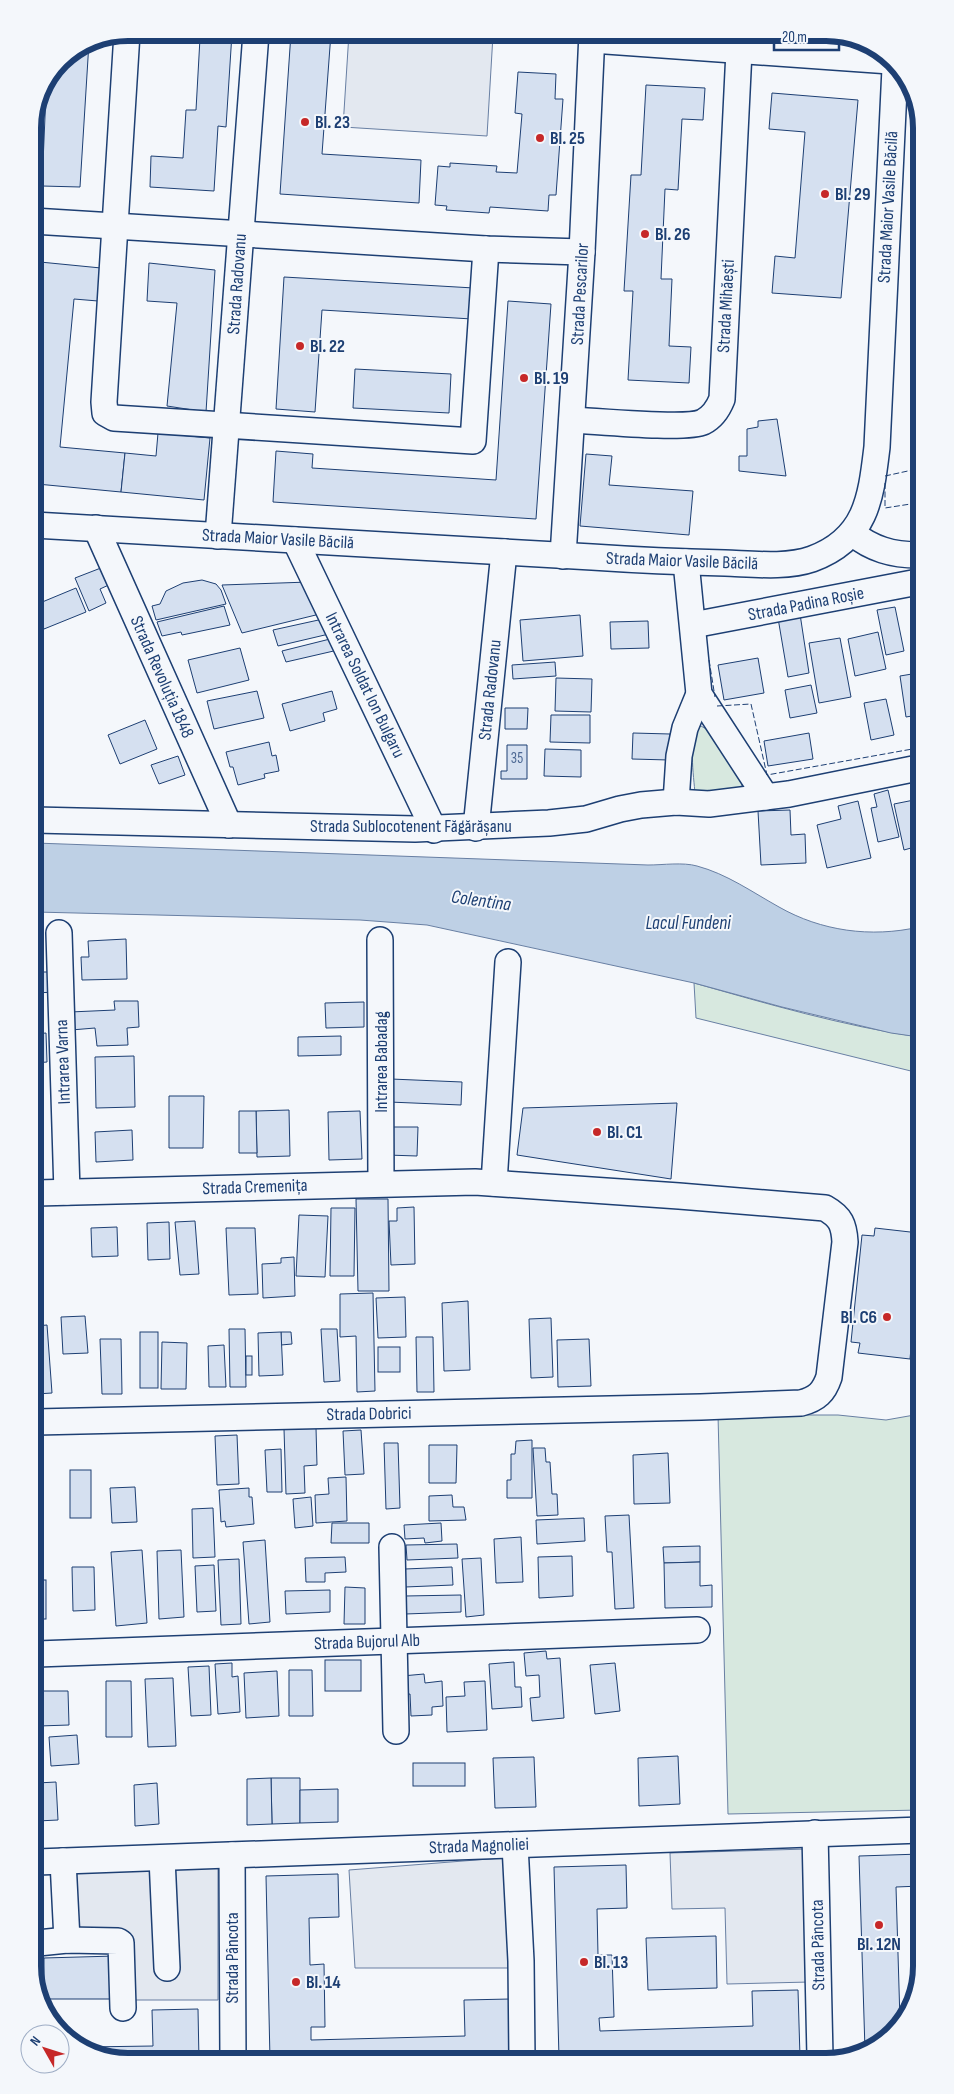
<svg xmlns="http://www.w3.org/2000/svg" width="954" height="2094" viewBox="0 0 954 2094" font-family="'Sofia Sans Condensed',sans-serif">
<style>
.green{fill:#d7e8df;stroke:#687fa3}
.parking{fill:#e3e8f0;stroke:#687fa3}
.water{fill:#bed0e5;stroke:#687fa3}
.building{fill:#d5e0f0;stroke:#1d3f73}
.lines{fill:none;stroke-linecap:round;stroke-linejoin:round}
.minor-casing{stroke:#1d3f73;stroke-width:28}
.minor{stroke:#f4f7fb;stroke-width:25}
.fence{stroke:#1d3f73;stroke-width:1;stroke-dasharray:6 2.5;stroke-linecap:butt}
.poi-dot{fill:#c62828;stroke:#f4f7fb;stroke-width:2}
.labels{text-anchor:middle;dominant-baseline:central;stroke-width:4;stroke-linejoin:round;paint-order:stroke}
.number-label{font-size:15px;fill:#4b6792}
.poi-label{font-size:18px;font-weight:bold;fill:#1d3f73;stroke:#f4f7fb;text-anchor:start}
.street-label{font-size:18px;fill:#1d3f73;stroke:#f4f7fb}
.water-label{font-size:19px;font-style:italic;fill:#1d3f73;stroke:#f4f7fb}
.rim{fill:none;stroke:#1d3f73;stroke-width:6}
</style>
<rect width="100%" height="100%" fill="#f4f7fb"/>
<g class="green">
<path d="M701,726l7,4 34,52v4l-3,2 -44,6c-1,-17 -8,-58 6,-68z"/>
<path d="M694,983c74,21 149,43 225,54v36l-223,-55z"/>
<polygon points="920,1414 921,1708 915,1743 921,1810 728,1814 718,1415 838,1415 886,1420"/>
</g>
<g class="parking">
<polygon points="349,33 453,33 493,35 487,136 343,127"/>
<polygon points="807,1849 810,1982 727,1984 725,1908 672,1909 670,1853"/>
<polygon points="514,1857 519,1968 355,1968 349,1870"/>
<polygon points="72,1868 218,1868 218,2000 129,2000 129,1932 72,1932"/>
</g>
<path class="water" d="M35,843l613,22c15,0 35,-3 49,1 30,8 55,26 82,41 42,24 92,31 140,20v110l-28,-4 -109,-26 -88,-24 -267,-58 -67,-5 -325,-8z"/>
<g class="building">
<polygon points="181,33 232,33 226,127 218,126 214,191 150,187 151,156 183,158 186,110 196,110 200,38 180,37"/>
<polygon points="291,33 331,33 322,154 421,160 419,203 280,194"/>
<polygon points="89,42 80,187 42,186 46,93 61,60"/>
<polygon points="518,72 556,74 555,99 563,99 556,195 549,195 548,211 490,207 489,213 446,210 447,206 435,205 438,166 450,167 450,163 497,166 496,172 517,173 522,114 515,113"/>
<polygon points="646,85 705,88 703,120 682,119 678,190 665,189 661,279 672,279 669,346 691,347 689,383 628,380 633,291 624,291 631,175 641,175"/>
<polygon points="772,93 858,100 841,298 772,293 775,256 795,258 805,132 769,129"/>
<polygon points="40,262 101,268 98,301 74,299 60,447 125,453 121,492 37,484 34,481 33,347"/>
<polygon points="149,263 215,270 206,412 167,406 177,303 147,301"/>
<polygon points="284,277 474,288 472,319 322,310 315,412 276,409"/>
<polygon points="508,301 551,304 536,519 273,502 276,451 313,454 312,468 496,480"/>
<polygon points="355,369 451,374 449,413 353,408"/>
<polygon points="777,419 786,476 739,471 739,456 747,456 747,429 758,427 758,421"/>
<polygon points="158,433 210,438 204,500 121,492 125,453 156,456"/>
<polygon points="586,454 612,456 609,485 693,491 689,535 580,526"/>
<polygon points="106,566 113,583 100,589 106,603 89,611 75,578"/>
<polygon points="202,580 216,584 221,590 226,604 156,620 152,606 160,604 166,591 183,583"/>
<polygon points="309,582 324,613 242,633 222,585"/>
<polygon points="76,588 86,612 44,629 35,605"/>
<polygon points="224,606 230,625 182,635 181,632 162,636 157,622"/>
<polygon points="895,607 904,651 886,655 877,610"/>
<polygon points="800,614 809,673 788,677 778,618"/>
<polygon points="580,615 583,656 523,661 520,620"/>
<polygon points="323,619 329,634 278,646 273,630"/>
<polygon points="648,621 649,648 611,649 610,622"/>
<polygon points="878,632 886,669 855,676 848,639"/>
<polygon points="334,638 338,650 286,662 282,651"/>
<polygon points="840,638 851,697 819,703 809,643"/>
<polygon points="240,648 249,680 197,693 188,660"/>
<polygon points="758,658 764,693 724,700 718,665"/>
<polygon points="555,662 556,676 513,679 512,665"/>
<polygon points="918,673 918,715 906,717 900,676"/>
<polygon points="556,678 592,679 591,712 555,711"/>
<polygon points="811,685 817,713 790,718 785,690"/>
<polygon points="257,691 264,718 214,729 207,701"/>
<polygon points="332,691 337,709 323,713 325,721 290,731 282,704"/>
<polygon points="886,699 894,735 871,740 864,703"/>
<polygon points="505,708 528,708 527,729 505,729"/>
<polygon points="551,715 590,715 590,743 550,742"/>
<polygon points="145,720 157,749 120,764 108,735"/>
<polygon points="633,733 670,734 669,760 632,759"/>
<polygon points="809,733 813,759 768,766 764,741"/>
<polygon points="269,742 272,756 276,755 279,771 264,774 265,778 238,785 233,767 230,767 226,752"/>
<polygon points="507,745 527,745 527,779 501,779 501,771 507,771"/>
<polygon points="545,749 581,750 581,777 544,776"/>
<polygon points="178,756 185,775 159,784 151,765"/>
<polygon points="888,790 899,837 878,842 871,808 877,807 874,794"/>
<polygon points="914,800 918,818 918,846 904,850 894,804"/>
<polygon points="858,801 871,858 827,868 817,825 841,819 838,806"/>
<polygon points="790,810 791,835 805,834 806,863 761,865 758,811"/>
<polygon points="126,939 127,979 82,980 81,957 89,957 88,941"/>
<polygon points="35,972 54,972 55,992 35,993"/>
<polygon points="114,1001 138,1001 139,1027 127,1028 128,1045 97,1046 95,1028 71,1030 70,1012 115,1010"/>
<polygon points="364,1002 364,1027 326,1028 325,1003"/>
<polygon points="46,1033 47,1062 35,1063 35,1034"/>
<polygon points="341,1036 341,1055 298,1056 298,1037"/>
<polygon points="134,1056 135,1107 96,1108 95,1057"/>
<polygon points="391,1079 462,1082 461,1105 389,1102"/>
<polygon points="169,1096 204,1096 203,1148 169,1148"/>
<polygon points="677,1103 671,1179 517,1155 523,1108"/>
<polygon points="289,1110 290,1156 257,1157 256,1111"/>
<polygon points="239,1111 256,1111 257,1153 239,1153"/>
<polygon points="360,1111 362,1159 329,1160 328,1112"/>
<polygon points="387,1127 418,1127 417,1156 387,1155"/>
<polygon points="132,1130 133,1160 96,1162 95,1132"/>
<polygon points="356,1199 388,1199 389,1291 358,1291"/>
<polygon points="414,1207 415,1264 391,1265 389,1221 397,1221 397,1208"/>
<polygon points="331,1208 355,1208 354,1276 330,1276"/>
<polygon points="299,1215 328,1216 325,1277 296,1276"/>
<polygon points="195,1221 199,1274 180,1275 175,1222"/>
<polygon points="169,1222 170,1259 148,1260 147,1223"/>
<polygon points="117,1227 118,1256 92,1257 91,1228"/>
<polygon points="226,1228 255,1228 258,1294 229,1295"/>
<polygon points="875,1228 919,1233 917,1291 920,1291 920,1349 911,1348 910,1359 858,1353 860,1343 851,1342 862,1235 874,1236"/>
<polygon points="294,1257 295,1296 263,1298 262,1264 281,1263 281,1258"/>
<polygon points="373,1293 375,1391 357,1392 356,1336 340,1337 340,1294"/>
<polygon points="405,1297 406,1337 378,1338 376,1298"/>
<polygon points="468,1301 470,1370 444,1371 442,1303"/>
<polygon points="85,1316 88,1353 63,1354 61,1317"/>
<polygon points="551,1318 553,1377 531,1378 529,1319"/>
<polygon points="47,1325 52,1393 36,1394 36,1326"/>
<polygon points="229,1329 245,1329 246,1387 230,1387"/>
<polygon points="321,1329 337,1329 340,1381 324,1382"/>
<rect x="140" y="1332" width="18" height="56"/>
<polygon points="281,1332 291,1332 292,1344 281,1345"/>
<polygon points="281,1332 283,1375 259,1376 258,1333"/>
<polygon points="416,1337 433,1337 434,1392 417,1392"/>
<polygon points="100,1339 121,1339 122,1394 102,1394"/>
<polygon points="589,1339 591,1386 558,1387 557,1340"/>
<polygon points="162,1342 187,1343 186,1389 161,1389"/>
<polygon points="224,1345 226,1387 209,1387 208,1346"/>
<rect x="378" y="1347" width="22" height="25"/>
<rect x="246" y="1356" width="6" height="19"/>
<polygon points="316,1428 317,1465 304,1466 305,1493 286,1494 284,1429"/>
<polygon points="361,1430 364,1474 345,1475 343,1431"/>
<polygon points="237,1435 239,1484 217,1485 215,1436"/>
<polygon points="532,1440 532,1498 507,1498 507,1480 511,1480 511,1454 515,1454 516,1441"/>
<polygon points="384,1443 398,1443 400,1508 386,1509"/>
<polygon points="429,1445 457,1445 456,1483 429,1483"/>
<polygon points="533,1448 545,1448 546,1462 550,1462 552,1494 557,1494 558,1515 537,1516"/>
<polygon points="281,1449 282,1492 267,1492 265,1450"/>
<polygon points="668,1453 670,1503 634,1504 633,1455"/>
<rect x="70" y="1470" width="21" height="48"/>
<polygon points="346,1477 347,1521 316,1523 315,1495 329,1494 328,1478"/>
<polygon points="135,1487 137,1522 112,1523 110,1488"/>
<polygon points="249,1488 249,1497 252,1497 254,1524 226,1527 225,1521 221,1522 219,1490"/>
<polygon points="452,1495 453,1507 464,1507 466,1520 429,1521 429,1496"/>
<polygon points="311,1497 313,1526 295,1528 293,1499"/>
<polygon points="213,1508 215,1557 193,1558 192,1509"/>
<polygon points="629,1515 634,1608 615,1609 612,1552 607,1552 605,1516"/>
<polygon points="584,1518 585,1541 537,1544 536,1520"/>
<polygon points="332,1523 369,1523 369,1543 331,1543"/>
<polygon points="441,1523 442,1541 425,1543 424,1538 405,1539 404,1525"/>
<polygon points="521,1537 523,1582 496,1583 494,1539"/>
<polygon points="265,1540 270,1622 249,1624 243,1542"/>
<polygon points="457,1544 458,1558 407,1560 406,1545"/>
<polygon points="700,1546 700,1562 664,1563 663,1547"/>
<polygon points="142,1550 147,1623 116,1626 111,1552"/>
<polygon points="181,1550 184,1617 159,1619 157,1551"/>
<polygon points="572,1556 573,1596 539,1598 538,1557"/>
<polygon points="345,1557 346,1572 325,1573 325,1582 306,1582 305,1558"/>
<polygon points="481,1558 484,1615 466,1617 462,1559"/>
<polygon points="239,1559 241,1624 221,1625 218,1560"/>
<polygon points="700,1562 700,1586 712,1585 712,1607 665,1608 664,1563"/>
<polygon points="214,1565 216,1611 197,1612 195,1566"/>
<polygon points="72,1567 94,1567 95,1610 73,1611"/>
<polygon points="452,1567 453,1585 405,1587 405,1569"/>
<rect x="37" y="1580" width="9" height="39"/>
<polygon points="345,1587 365,1588 365,1624 344,1624"/>
<polygon points="330,1590 330,1612 286,1614 285,1591"/>
<polygon points="461,1595 461,1612 405,1614 405,1596"/>
<polygon points="546,1651 547,1659 560,1658 564,1718 532,1721 530,1698 540,1697 539,1675 526,1676 524,1653"/>
<rect x="325" y="1660" width="36" height="31"/>
<polygon points="514,1662 515,1687 521,1687 522,1707 492,1709 489,1664"/>
<polygon points="232,1663 232,1677 238,1676 240,1712 218,1714 215,1664"/>
<polygon points="615,1663 620,1711 595,1714 590,1665"/>
<polygon points="209,1666 211,1715 191,1716 188,1667"/>
<polygon points="289,1670 312,1670 313,1716 289,1716"/>
<polygon points="277,1671 279,1716 246,1718 244,1673"/>
<polygon points="424,1674 425,1683 442,1681 443,1706 432,1707 432,1715 411,1716 410,1694 403,1695 402,1676"/>
<polygon points="173,1678 176,1746 148,1747 145,1679"/>
<polygon points="106,1681 131,1681 132,1737 106,1737"/>
<polygon points="485,1681 487,1730 447,1732 446,1697 465,1696 464,1682"/>
<polygon points="38,1691 68,1691 69,1725 39,1726"/>
<polygon points="77,1735 79,1764 51,1766 49,1737"/>
<polygon points="678,1756 680,1804 639,1806 638,1758"/>
<polygon points="534,1757 536,1807 495,1808 493,1758"/>
<rect x="413" y="1763" width="52" height="23"/>
<polygon points="271,1778 300,1778 300,1823 272,1824"/>
<polygon points="271,1778 272,1824 247,1825 247,1779"/>
<polygon points="56,1782 58,1820 37,1821 37,1783"/>
<polygon points="157,1783 159,1824 135,1826 134,1785"/>
<polygon points="338,1789 338,1822 300,1823 300,1790"/>
<polygon points="921,1854 921,1886 896,1887 900,2021 903,2021 902,2024 865,2050 859,1856"/>
<polygon points="626,1865 627,1908 597,1909 598,1955 612,1955 614,2017 599,2018 600,2031 753,2026 752,1991 798,1990 800,2057 559,2058 554,1867"/>
<polygon points="338,1874 339,1917 309,1918 310,1965 324,1964 325,2027 311,2027 311,2040 465,2036 464,2000 510,1999 511,2059 270,2060 266,1876"/>
<polygon points="716,1936 717,1988 648,1990 646,1938"/>
<polygon points="115,1956 116,1999 44,1999 44,1958"/>
<polygon points="198,2009 199,2061 122,2061 85,2047 153,2046 152,2010"/>
</g>
<g class="lines">
<defs>
<g id="minor">
<polyline points="127,33 104,402 105,413 114,418 473,441 486,249"/>
<polyline points="592,40 890,61"/>
<polyline points="33,221 486,249 582,252"/>
<path d="M572,420c24,1 114,10 131,2 10,-5 15,-13 19,-23l17,-348"/>
<path d="M34,525c186,11 372,22 558,32 44,3 89,5 133,6 28,1 61,5 87,-4 55,-20 59,-62 65,-112l18,-379"/>
<polyline points="96,528 229,825"/>
<path d="M852,533c20,16 40,22 66,22"/>
<polyline points="218,536 256,33"/>
<polyline points="295,540 434,830"/>
<polyline points="563,556 582,252 592,33"/>
<polyline points="686,562 699,694 766,797"/>
<polyline points="693,625 918,582"/>
<polyline points="676,802 679,756 685,728 699,694"/>
<polyline points="35,820 415,829 549,823 586,819 620,809 641,805 676,802 709,804 789,794 918,768"/>
<polyline points="476,828 504,552"/>
<polyline points="59,933 67,1192"/>
<polyline points="380,940 381,1183"/>
<polyline points="494,1183 508,962"/>
<path d="M36,1193l439,-11 204,14 146,12c16,9 19,17 20,34l-16,135c-5,15 -12,22 -28,26l-100,4 -665,15"/>
<polyline points="392,1547 396,1731"/>
<polyline points="37,1654 697,1630"/>
<polyline points="815,1833 820,2057"/>
<polyline points="515,1845 521,1961 522,2059"/>
<polyline points="232,1855 233,2061"/>
<polyline points="162,1858 167,1968"/>
<polyline points="63,1861 67,1940"/>
<polyline points="37,1862 921,1830"/>
<polyline points="38,1943 67,1940 118,1941 121,1943 123,2008"/>
</g>
</defs>
<use href="#minor" class="minor-casing"/>
<use href="#minor" class="minor"/>
<g class="fence">
<polyline points="885,476 917,469"/>
<polyline points="885,483 885,508 917,503"/>
<polyline points="709,660 715,697"/>
<polyline points="717,706 751,704 767,775 918,748"/>
</g>
</g>
<g class="poi-dot">
<circle cx="305" cy="122" r="5"/>
<circle cx="540" cy="138" r="5"/>
<circle cx="825" cy="194" r="5"/>
<circle cx="645" cy="234" r="5"/>
<circle cx="300" cy="346" r="5"/>
<circle cx="524" cy="378" r="5"/>
<circle cx="597" cy="1132" r="5"/>
<circle cx="887" cy="1317" r="5"/>
<circle cx="879" cy="1925" r="5"/>
<circle cx="584" cy="1962" r="5"/>
<circle cx="296" cy="1982" r="5"/>
</g>
<g class="labels">
<g class="number-label">
<text x="517" y="758">35</text>
</g>
<g class="poi-label">
<text x="315" y="122">Bl. 23</text>
<text x="550" y="138">Bl. 25</text>
<text x="835" y="194">Bl. 29</text>
<text x="655" y="234">Bl. 26</text>
<text x="310" y="346">Bl. 22</text>
<text x="534" y="378">Bl. 19</text>
<text x="607" y="1132">Bl. C1</text>
<text x="877" y="1317" text-anchor="end">Bl. C6</text>
<text x="879" y="1944" text-anchor="middle">Bl. 12N</text>
<text x="594" y="1962">Bl. 13</text>
<text x="306" y="1982">Bl. 14</text>
</g>
<g class="street-label">
<text transform="translate(888 207) rotate(-87)">Strada Maior Vasile Băcilă</text>
<text transform="translate(237 284) rotate(-86)">Strada Radovanu</text>
<text transform="translate(580 294) rotate(-87)">Strada Pescarilor</text>
<text transform="translate(726 306) rotate(-87)">Strada Mihăești</text>
<text transform="translate(278 539) rotate(3)">Strada Maior Vasile Băcilă</text>
<text transform="translate(682 561) rotate(2)">Strada Maior Vasile Băcilă</text>
<text transform="translate(806 604) rotate(-11)">Strada Padina Roșie</text>
<text transform="translate(162 677) rotate(66)">Strada Revoluția 1848</text>
<text transform="translate(365 685) rotate(64)">Intrarea Soldat Ion Bulgaru</text>
<text transform="translate(490 690) rotate(-84)">Strada Radovanu</text>
<text x="411" y="826">Strada Sublocotenent Făgărășanu</text>
<text transform="translate(63 1062) rotate(-92)">Intrarea Varna</text>
<text transform="translate(381 1062) rotate(-90)">Intrarea Babadag</text>
<text transform="translate(255 1187) rotate(-2)">Strada Cremenița</text>
<text transform="translate(369 1414) rotate(-1)">Strada Dobrici</text>
<text transform="translate(367 1642) rotate(-2)">Strada Bujorul Alb</text>
<text transform="translate(479 1846) rotate(-2)">Strada Magnoliei</text>
<text transform="translate(818 1945) rotate(-91)">Strada Pâncota</text>
<text transform="translate(232 1958) rotate(-90)">Strada Pâncota</text>
</g>
<g class="water-label">
<text transform="translate(481 901) rotate(8)">Colentina</text>
<text x="688" y="923">Lacul Fundeni</text>
</g>
</g>
<path d="M0 0H954V2094H0ZM128 41H826A87 87 0 0 1 913 128V1966A87 87 0 0 1 826 2053H128A87 87 0 0 1 41 1966V128A87 87 0 0 1 128 41Z" fill="#f4f7fb" fill-rule="evenodd"/>
<path class="rim" d="M128 41H826A87 87 0 0 1 913 128V1966A87 87 0 0 1 826 2053H128A87 87 0 0 1 41 1966V128A87 87 0 0 1 128 41Z"/>
<g transform="translate(45 2049) rotate(309)"><circle r="24" fill="#f4f7fb" stroke="#9eadc5"/>
<path d="M0-4L9 19L0 12L-9 19Z" fill="#c62828"/>
<text y="-8" font-size="14" font-weight="bold" text-anchor="middle" fill="#1d3f73">N</text>
</g>
<path d="M774 42v8h65v-8" fill="none" stroke="#1d3f73" stroke-width="2.5"/>
<text x="782" y="42" font-size="15" fill="#1d3f73" stroke="#f4f7fb" stroke-width="4" paint-order="stroke">20 m</text>
</svg>
